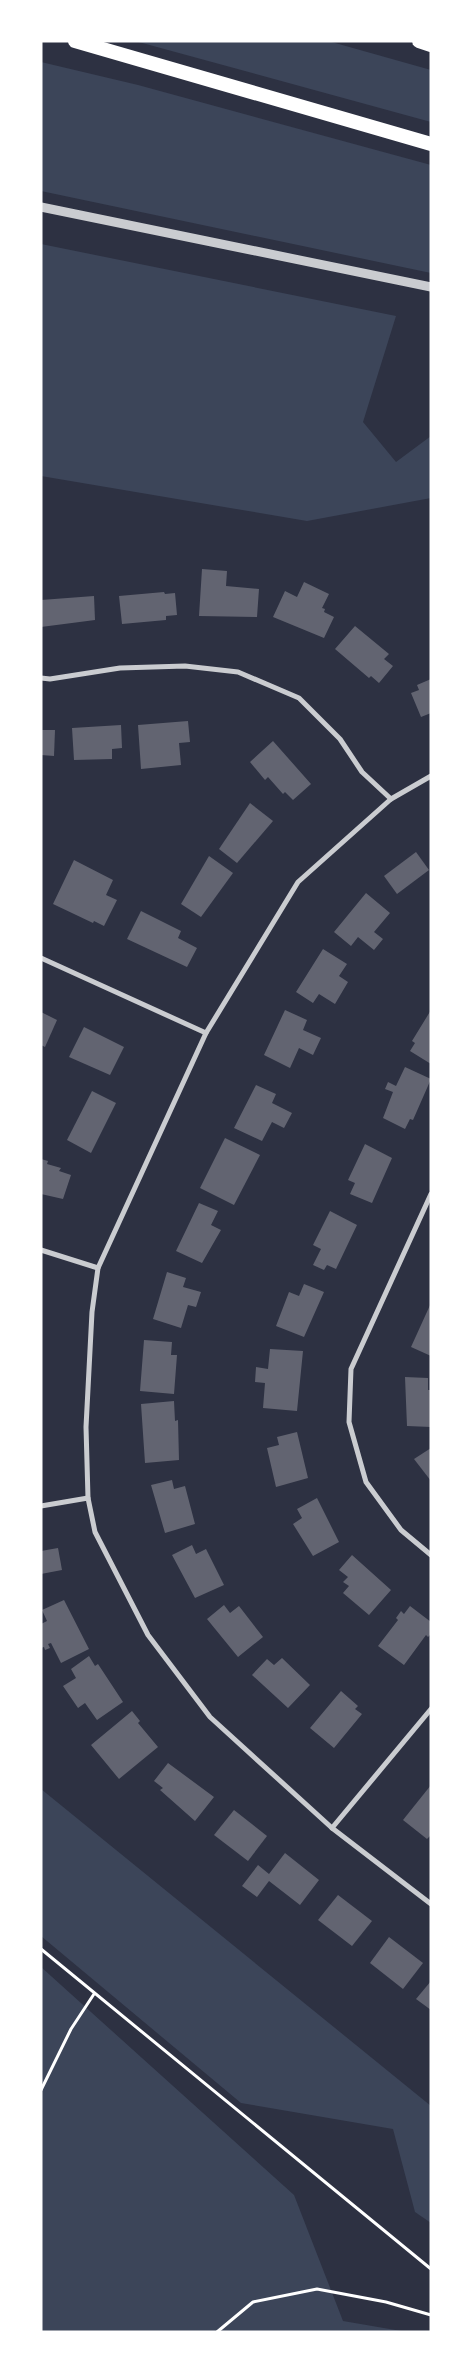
<svg xmlns="http://www.w3.org/2000/svg" width="472" height="2373" viewBox="0 0 472 2373" font-family="Lato,sans-serif">
<style>
.green{fill:#3c4559}
.building{fill:#626471}
.lines{fill:none;stroke-linecap:round;stroke-linejoin:round}
.path{stroke:#fff;stroke-width:3}
.minor{stroke:#caccd0;stroke-width:5}
.tertiary{stroke:#caccd0;stroke-width:9}
.trunk{stroke:#fff;stroke-width:14}
</style>
<rect width="100%" height="100%" fill="#2d3142"/>
<g class="green">
<polygon points="135,41 328,41 431,70 431,122"/>
<polygon points="41,62 138,85 431,165 431,273 41,191"/>
<polygon points="41,244 396,316 363,422 396,462 431,436 431,498 307,521 41,476"/>
<polygon points="41,1789 431,2106 431,2223 415,2212 393,2129 241,2103 41,1936"/>
<polygon points="41,1967 294,2195 343,2321 407,2332 41,2332"/>
</g>
<g class="building">
<polygon points="202,569 227,571 226,586 259,589 257,617 199,616"/>
<polygon points="304,582 329,594 322,608 325,609 324,612 334,617 324,638 273,617 285,591 297,597"/>
<polygon points="164,592 165,594 175,593 177,615 166,616 166,620 122,624 119,596"/>
<polygon points="94,596 95,620 41,627 41,600"/>
<polygon points="355,626 389,654 384,659 393,666 379,683 371,676 369,678 335,649"/>
<polygon points="431,679 431,713 421,717 411,693 419,690 417,685"/>
<polygon points="188,721 190,742 179,743 181,765 141,769 138,725"/>
<polygon points="121,725 122,748 112,749 112,759 74,760 72,728"/>
<polygon points="41,730 55,730 54,756 41,755"/>
<polygon points="273,741 311,784 293,800 285,792 283,794 268,777 265,780 250,762"/>
<polygon points="250,803 273,821 237,863 219,849"/>
<polygon points="416,852 429,870 397,894 384,876"/>
<polygon points="209,856 233,873 201,917 181,904"/>
<polygon points="74,860 113,880 106,895 117,900 104,926 94,921 93,923 53,904"/>
<polygon points="366,893 390,913 374,932 383,939 374,950 358,937 351,946 334,932"/>
<polygon points="141,911 181,931 178,938 197,948 187,967 127,939"/>
<polygon points="323,949 347,964 339,976 348,982 335,1004 319,994 313,1003 296,992"/>
<polygon points="285,1010 307,1020 303,1030 321,1038 313,1055 299,1048 290,1068 264,1055"/>
<polygon points="431,1010 431,1064 410,1051 415,1043 412,1041"/>
<polygon points="41,1012 57,1020 45,1047 41,1045"/>
<polygon points="84,1027 124,1047 110,1075 69,1057"/>
<polygon points="405,1067 431,1079 413,1120 410,1119 405,1129 383,1118 393,1092 385,1089 388,1082 396,1086"/>
<polygon points="256,1085 276,1094 272,1103 292,1113 284,1128 272,1122 262,1141 234,1128"/>
<polygon points="92,1091 116,1103 91,1153 67,1140"/>
<polygon points="225,1138 260,1155 234,1205 200,1188"/>
<polygon points="365,1144 392,1158 372,1203 350,1194 355,1183 348,1180"/>
<polygon points="41,1159 48,1161 47,1164 61,1168 59,1171 71,1175 63,1199 41,1194"/>
<polygon points="199,1203 218,1211 211,1225 221,1230 202,1263 176,1251"/>
<polygon points="330,1211 357,1225 336,1269 327,1265 324,1270 313,1265 321,1249 313,1245"/>
<polygon points="167,1272 186,1278 183,1287 201,1292 196,1307 188,1305 181,1328 153,1319"/>
<polygon points="304,1284 324,1292 304,1337 276,1326 289,1292 299,1296"/>
<polygon points="431,1303 431,1356 411,1347"/>
<polygon points="144,1340 172,1342 171,1355 177,1355 174,1394 140,1391"/>
<polygon points="270,1349 303,1351 297,1411 263,1408 265,1383 255,1382 256,1367 268,1369"/>
<polygon points="405,1377 428,1378 428,1390 431,1390 431,1427 407,1426"/>
<polygon points="174,1401 175,1421 178,1420 179,1460 145,1463 141,1404"/>
<polygon points="297,1432 308,1478 276,1487 267,1448 279,1445 277,1437"/>
<polygon points="431,1448 431,1481 414,1459"/>
<polygon points="172,1480 174,1489 185,1486 195,1524 165,1533 151,1485"/>
<polygon points="317,1498 339,1542 313,1556 293,1524 302,1518 297,1509"/>
<polygon points="192,1545 196,1554 206,1549 224,1585 195,1598 172,1555"/>
<polygon points="58,1548 62,1570 41,1574 41,1551"/>
<polygon points="352,1555 391,1590 369,1615 343,1593 349,1586 343,1582 348,1577 339,1570"/>
<polygon points="64,1600 89,1649 61,1663 51,1643 48,1644 50,1648 45,1650 44,1647 41,1648 41,1624 47,1621 42,1610"/>
<polygon points="224,1605 230,1613 239,1606 263,1637 238,1657 207,1619"/>
<polygon points="410,1606 431,1622 431,1634 428,1637 426,1635 404,1665 378,1646 398,1620 396,1618 401,1611 404,1614"/>
<polygon points="89,1656 95,1666 98,1664 123,1702 97,1720 85,1703 78,1708 63,1686 76,1678 71,1669"/>
<polygon points="282,1658 310,1685 288,1708 252,1675 267,1659 274,1665"/>
<polygon points="341,1691 358,1706 355,1709 362,1714 334,1748 310,1728"/>
<polygon points="132,1711 140,1721 138,1723 158,1747 119,1779 91,1745"/>
<polygon points="168,1763 214,1797 195,1821 160,1790 163,1788 154,1781"/>
<polygon points="431,1785 431,1835 427,1839 403,1820"/>
<polygon points="234,1810 267,1836 248,1861 214,1835"/>
<polygon points="285,1853 319,1880 300,1905 269,1881 257,1897 242,1886 258,1865 269,1874"/>
<polygon points="338,1895 372,1921 352,1946 318,1920"/>
<polygon points="389,1937 423,1963 403,1989 370,1963"/>
<polygon points="431,1981 431,2010 416,1999"/>
</g>
<g class="lines">
<g class="path">
<polyline points="41,1949 431,2269"/>
<polyline points="41,2090 71,2029 94,1994"/>
<polyline points="217,2332 253,2302 317,2289 386,2302 431,2315"/>
</g>
<g class="minor">
<polyline points="41,678 50,679 120,668 185,666 238,672 299,698 340,739 362,772 391,799"/>
<polyline points="431,776 391,799 298,882 206,1033 98,1268 92,1312 86,1427 88,1498 95,1532 148,1635 210,1717 332,1828 431,1904"/>
<polyline points="41,958 206,1033"/>
<polyline points="431,1194 351,1369 349,1422 366,1482 401,1530 431,1555"/>
<polyline points="41,1250 98,1268"/>
<polyline points="41,1506 88,1498"/>
<polyline points="332,1828 431,1709"/>
</g>
<polyline class="tertiary" points="41,207 431,287"/>
<g class="trunk">
<polyline points="75,41 431,144"/>
<polyline points="419,41 431,45"/>
</g>
</g>
<rect width="472" height="2373" fill="none" stroke="#ffffff" stroke-width="85"/>
</svg>
